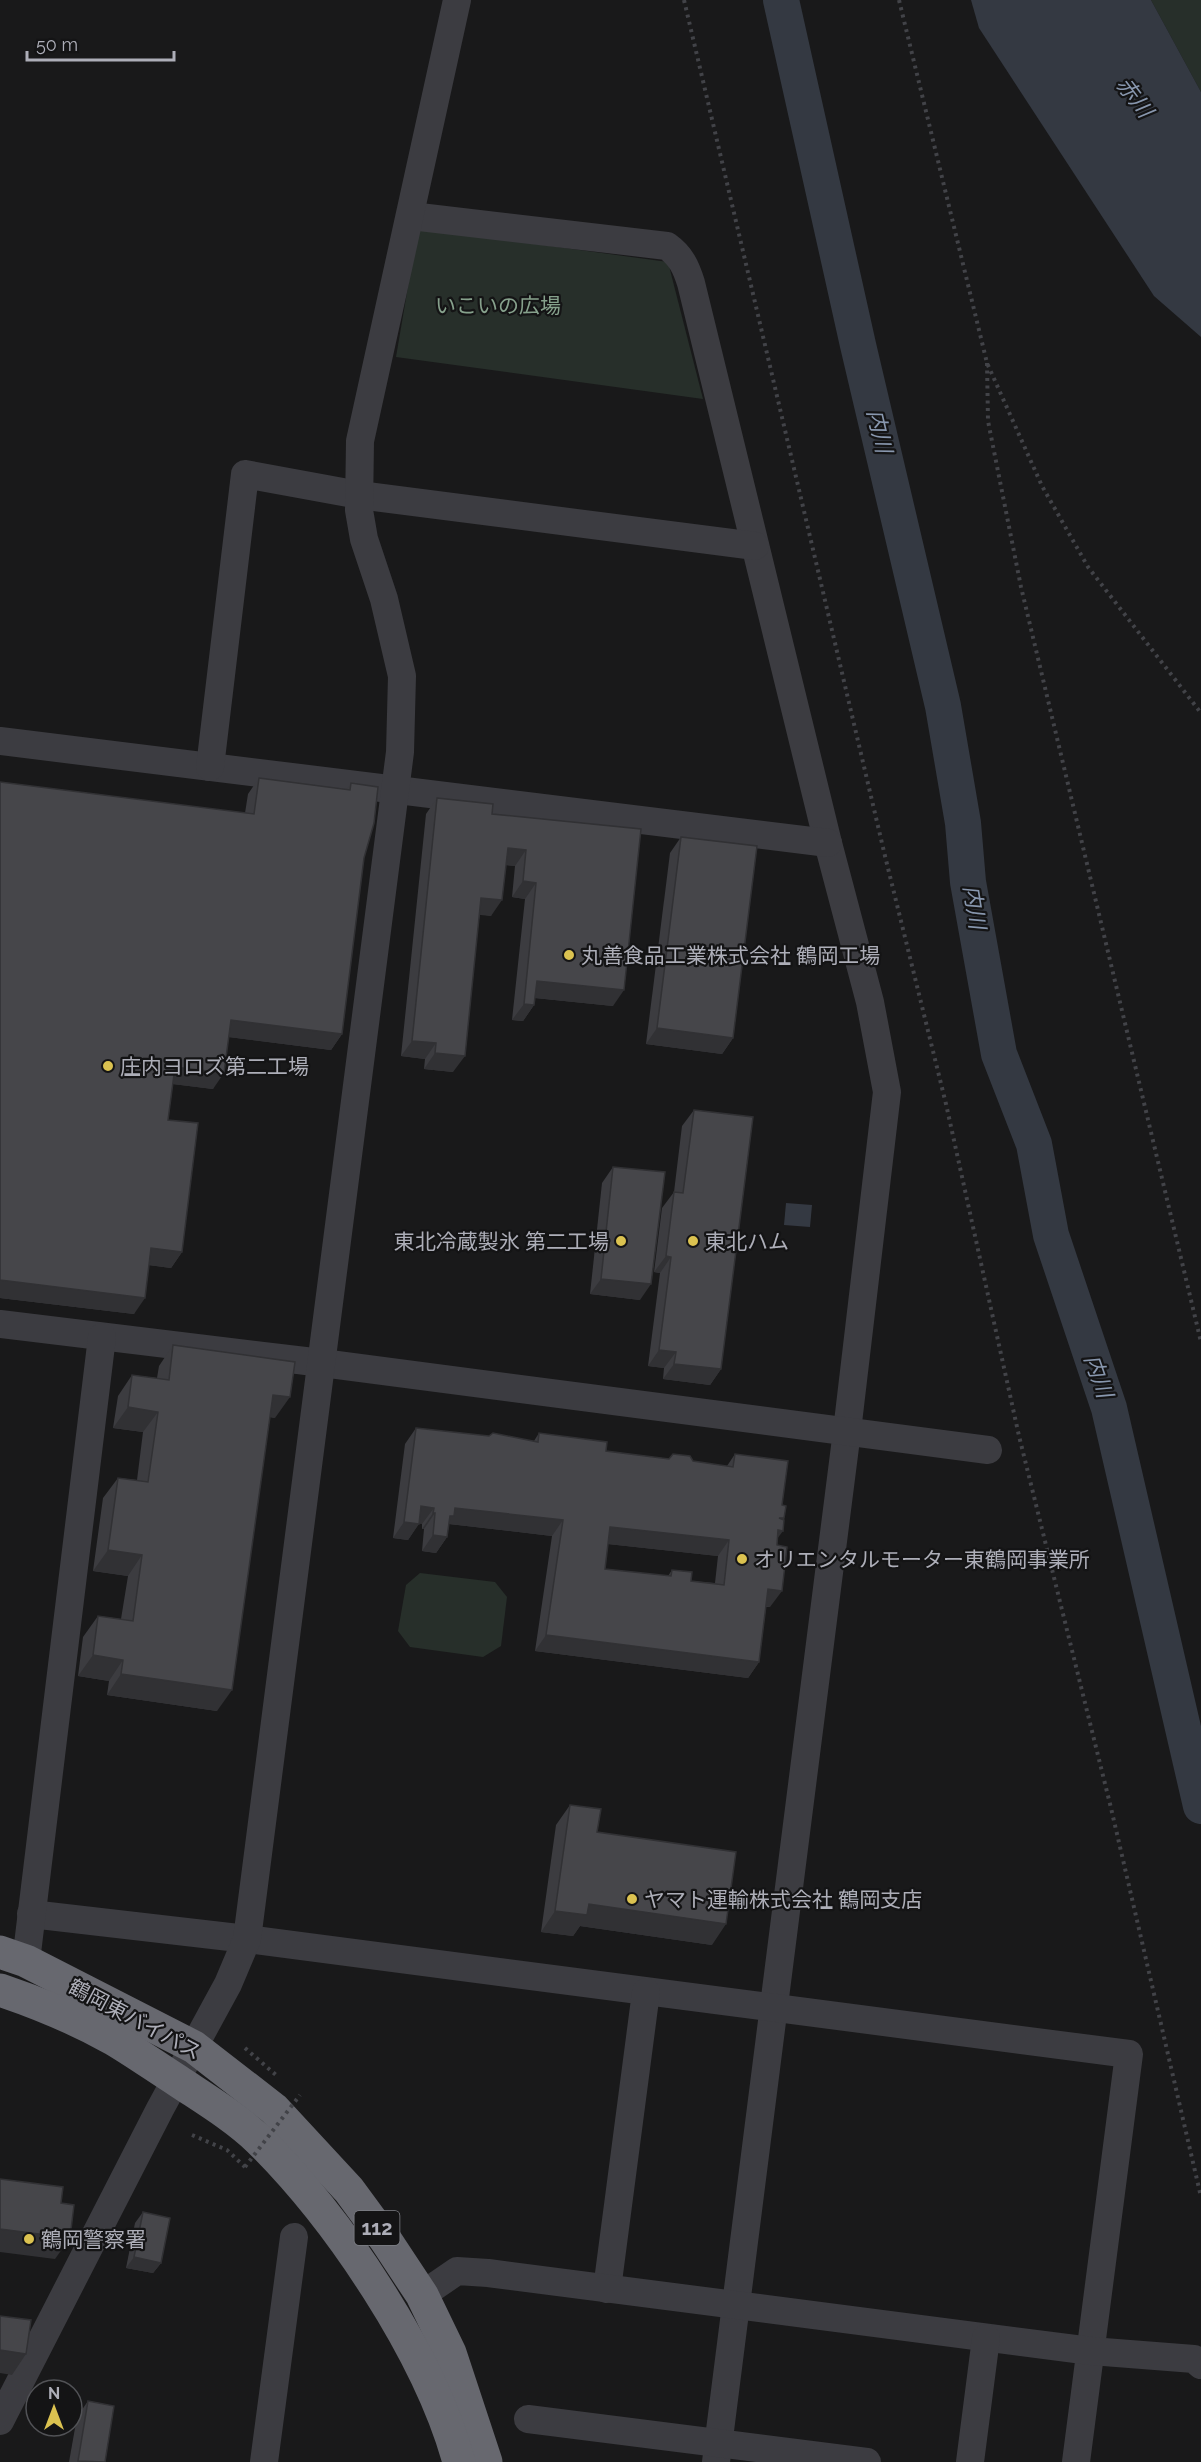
<svg xmlns="http://www.w3.org/2000/svg" width="1201" height="2462" viewBox="0 0 1201 2462" font-family="Raleway,'Noto Sans JP',sans-serif">
<style>
.green{fill:#272f2a}
.water{fill:#343942}
.lines{fill:none;stroke-linecap:round;stroke-linejoin:round}
.river{stroke:#343942;stroke-width:36}
.path{stroke:#424348;stroke-width:4;stroke-dasharray:3 4.5;stroke-linecap:butt}
.minor{stroke:#3c3c41;stroke-width:28}
.highway{stroke:#67686f;stroke-width:33}
.path-bridge{stroke:#424348;stroke-width:4;stroke-dasharray:3 4.5;stroke-linecap:butt}
.wall{fill:#3c3c40;fill-rule:evenodd}
.shaded-wall{fill:#313134}
.building{fill:#46464a;stroke:#313134;stroke-width:1.5;fill-rule:evenodd}
.poi-dot{fill:#dbc250;stroke:#141415;stroke-width:2}
.labels{text-anchor:middle;dominant-baseline:central;stroke-width:4.5;stroke-linejoin:round;paint-order:stroke}
.shield{fill:#141415;stroke:#7f8087;stroke-width:1.5}
.shield-label{font-size:20px;font-weight:bold;fill:#adaeb8}
.park-label{font-size:21px;fill:#86a18c;stroke:#141415}
.poi-label{font-size:21px;fill:#adaeb8;stroke:#141415;text-anchor:start}
.street-label{font-size:21px;fill:#adaeb8;stroke:#141415}
.water-label{font-size:22px;font-style:italic;fill:#8897ae;stroke:#141415}
</style>
<rect width="100%" height="100%" fill="#19191a"/>
<g class="green">
<polygon points="1151,0 1201,0 1201,92"/>
<polygon points="418,228 668,262 703,399 396,357"/>
<polygon points="420,1573 495,1582 507,1597 501,1646 483,1657 410,1647 398,1631 406,1585"/>
</g>
<g class="water">
<polygon points="971,0 1151,0 1201,92 1201,337 1154,296 979,28"/>
<polygon points="786,1203 812,1205 810,1227 784,1225"/>
</g>
<g class="lines">
<polyline class="river" points="781,0 858,345 943,706 963,823 968,882 999,1054 1034,1144 1051,1235 1109,1408 1201,1806"/>
<g class="path">
<polyline points="684,0 885,856 946,1104 1019,1436 1111,1808 1201,2197"/>
<polyline points="899,0 987,363 1042,486 1088,567 1201,713"/>
<polyline points="987,363 988,421 1021,587 1201,1342"/>
<polyline points="245,2048 276,2075"/>
<polyline points="192,2135 227,2150 245,2167"/>
</g>
<g class="minor">
<path d="M411,216l256,30c14,10 19,21 24,37l137,560 42,159 17,90 -40,339 -131,1031"/>
<polyline points="0,741 828,843"/>
<polyline points="210,767 245,474 359,495 755,546"/>
<polyline points="0,1324 322,1363 988,1450"/>
<polyline points="31,1914 247,1939 1129,2054 1076,2462"/>
<polyline points="26,1961 102,1337"/>
<polyline points="607,2289 646,1992"/>
<polyline points="422,2295 457,2271 488,2273 1091,2351 1194,2359 1201,2365"/>
<polyline points="528,2419 867,2462"/>
<polyline points="0,2421 160,2109 228,1984 247,1939 400,752 402,676 384,599 364,539 359,510 360,441 457,0"/>
<polyline points="264,2462 294,2237"/>
<polyline points="970,2462 986,2338"/>
</g>
<g class="highway">
<polyline points="0,1952 26,1961 194,2047 274,2109 349,2190 385,2239 422,2295 450,2353 486,2462"/>
<path d="M0,1990c39,13 77,29 113,49 22,13 43,28 65,42 27,18 57,36 81,59 80,79 170,213 200,322"/>
</g>
<polyline class="path-bridge" points="245,2167 300,2095"/>
</g>
<g class="wall">
<polygon points="259,778 347,789 351,783 364,858 342,1034 331,1050 229,1037 213,1089 173,1084 168,1120 182,1252 171,1268 149,1265 134,1314 0,1298 0,782 245,813 248,794"/>
<polygon points="437,798 492,814 641,829 613,1006 535,998 534,1005 523,1021 512,1020 525,899 512,897 515,866 506,865 491,916 480,914 453,1072 424,1069 425,1059 401,1056 426,814"/>
<polygon points="681,837 733,1038 722,1054 646,1044 670,853"/>
<polygon points="694,1110 721,1369 710,1385 663,1379 664,1368 648,1366 660,1273 654,1272 662,1208 674,1192 682,1126"/>
<polygon points="613,1167 640,1300 590,1294 602,1183"/>
<polygon points="173,1345 275,1418 270,1417 217,1711 107,1695 109,1681 78,1676 83,1637 98,1616 121,1619 128,1576 93,1571 103,1498 118,1478 137,1480 143,1432 113,1428 118,1396 132,1375 157,1378 159,1366"/>
<path d="M416,1428l118,13 5,-8 67,18 121,15 8,-12 47,51 2,14 -7,20 -7,68h-4l-7,55 -11,16 -213,-27 17,-115 -103,-12 -2,13 -11,16 -14,-2 2,-22h-2v-5l-3,-1 -11,17 -15,-2 12,-94zM608,1544l110,12 -3,27 -24,-2 -19,-11 -4,6 -63,-7z"/>
<polygon points="570,1805 597,1832 712,1945 580,1926 573,1936 541,1932 556,1825"/>
<polygon points="143,2212 161,2263 153,2273 126,2268 135,2223"/>
<polygon points="88,2401 105,2462 69,2462 77,2417"/>
</g>
<g class="shaded-wall">
<polygon points="508,848 526,850 515,866 496,864"/>
<polygon points="523,881 536,883 525,899 512,897"/>
<polygon points="481,898 502,900 491,916 470,914"/>
<polygon points="537,981 624,990 613,1006 525,997"/>
<polygon points="524,1004 534,1005 523,1021 512,1020"/>
<polygon points="231,1020 342,1034 331,1050 220,1036"/>
<polygon points="657,1028 733,1038 722,1054 646,1044"/>
<polygon points="412,1041 436,1043 425,1059 401,1056"/>
<polygon points="435,1053 465,1056 453,1072 424,1069"/>
<polygon points="175,1067 224,1073 213,1089 164,1083"/>
<polygon points="151,1248 182,1252 171,1268 140,1264"/>
<polygon points="666,1256 671,1257 660,1273 654,1272"/>
<polygon points="601,1279 651,1284 640,1300 590,1294"/>
<polygon points="0,1280 145,1298 134,1314 0,1298"/>
<polygon points="659,1350 676,1352 664,1368 648,1366"/>
<polygon points="674,1364 721,1369 710,1385 663,1379"/>
<polygon points="273,1395 290,1397 275,1418 258,1415"/>
<polygon points="128,1407 158,1412 143,1432 113,1428"/>
<polygon points="421,1506 434,1508 422,1524 410,1522"/>
<polygon points="455,1508 563,1520 552,1536 449,1524 439,1532"/>
<polygon points="433,1513 435,1513 424,1529 422,1529"/>
<polygon points="404,1522 419,1524 408,1540 393,1538"/>
<polygon points="610,1527 729,1540 718,1556 598,1543"/>
<polygon points="778,1530 783,1531 771,1547"/>
<polygon points="433,1535 447,1537 436,1553 422,1551"/>
<polygon points="108,1550 142,1555 128,1576 93,1571"/>
<polygon points="768,1589 782,1591 770,1607 757,1605"/>
<polygon points="546,1635 759,1662 748,1678 535,1651"/>
<polygon points="93,1655 123,1660 109,1681 78,1676"/>
<polygon points="121,1674 232,1690 217,1711 107,1695"/>
<polygon points="589,1904 726,1924 712,1945 580,1926 573,1936 541,1932 555,1911"/>
<polygon points="0,2229 70,2238 55,2259 0,2252"/>
<polygon points="134,2257 161,2263 153,2273 126,2268"/>
<polygon points="0,2350 26,2354 12,2375 0,2373"/>
</g>
<g class="building">
<polygon points="259,778 350,790 351,783 378,787 374,823 364,858 342,1034 231,1020 224,1073 175,1067 168,1120 198,1123 182,1252 151,1248 145,1298 0,1280 0,782 254,814"/>
<polygon points="437,798 493,804 492,814 641,829 624,990 537,981 534,1005 524,1004 536,883 523,881 526,850 508,848 502,900 481,898 465,1056 435,1053 436,1043 412,1041"/>
<polygon points="681,837 757,846 733,1038 657,1028"/>
<polygon points="694,1110 753,1117 721,1369 674,1364 676,1352 659,1350 671,1257 666,1256 674,1192 683,1193"/>
<polygon points="613,1167 665,1172 651,1284 601,1279"/>
<polygon points="173,1345 295,1362 290,1397 273,1395 232,1690 121,1674 123,1660 93,1655 98,1616 133,1621 142,1555 108,1550 118,1478 148,1482 158,1412 128,1407 132,1375 169,1380"/>
<path d="M416,1428l73,8 4,-3 45,9 1,-9 68,9 -1,9 63,8 4,-5 17,2 3,5 40,6 2,-13 53,7 -6,44 4,1 -2,12h-5l5,2 -1,11 -5,-1 -1,15 10,2 -5,44 -14,-2 -9,73 -213,-27 17,-115 -108,-12 -1,8h-4l-3,21 -14,-2 2,-22h-2l1,-5 -13,-2 -2,18 -15,-2zM610,1527l119,13 -5,45 -33,-4 1,-9 -20,-2 -1,6 -66,-7z"/>
<polygon points="570,1805 601,1809 597,1832 736,1852 726,1924 589,1904 587,1915 555,1911"/>
<polygon points="0,2179 63,2187 61,2203 74,2205 70,2238 0,2229"/>
<polygon points="143,2212 170,2218 161,2263 134,2257"/>
<polygon points="0,2316 31,2320 26,2354 0,2350"/>
<polygon points="88,2401 114,2406 105,2462 78,2461"/>
</g>
<g class="poi-dot">
<circle cx="569" cy="955" r="6"/>
<circle cx="108" cy="1066" r="6"/>
<circle cx="621" cy="1241" r="6"/>
<circle cx="693" cy="1241" r="6"/>
<circle cx="742" cy="1559" r="6"/>
<circle cx="632" cy="1899" r="6"/>
<circle cx="29" cy="2239" r="6"/>
</g>
<g class="labels">
<rect class="shield" x="354.5" y="2211" width="45" height="34" rx="4.5"/>
<g class="shield-label">
<text x="377" y="2228">112</text>
</g>
<g class="park-label">
<text x="498" y="305">いこいの広場</text>
</g>
<g class="poi-label">
<text x="581" y="955">丸善食品工業株式会社 鶴岡工場</text>
<text x="120" y="1066">庄内ヨロズ第二工場</text>
<text x="609" y="1241" text-anchor="end">東北冷蔵製氷 第二工場</text>
<text x="705" y="1241">東北ハム</text>
<text x="754" y="1559">オリエンタルモーター東鶴岡事業所</text>
<text x="644" y="1899">ヤマト運輸株式会社 鶴岡支店</text>
<text x="41" y="2239">鶴岡警察署</text>
</g>
<g class="street-label">
<text transform="translate(135 2019) rotate(28)">鶴岡東バイパス</text>
</g>
<g class="water-label">
<text transform="translate(1135 97) rotate(53)">赤川</text>
<text transform="translate(880 431) rotate(77)">内川</text>
<text transform="translate(975 907) rotate(81)">内川</text>
<text transform="translate(1099 1376) rotate(71)">内川</text>
</g>
</g>
<g transform="translate(54 2408)"><circle r="28" fill="#141415" stroke="#515256" stroke-width="1.5"/>
<path d="M0-4.5L10 22L0 15L-10 22Z" fill="#dbc250"/>
<text y="-9" font-size="16" font-weight="bold" text-anchor="middle" fill="#adaeb8">N</text>
</g>
<path d="M27 51v9h147v-9" fill="none" stroke="#adaeb8" stroke-width="3"/>
<text x="36" y="51" font-size="18" fill="#adaeb8" stroke="#141415" stroke-width="4.5" paint-order="stroke">50 m</text>
</svg>
